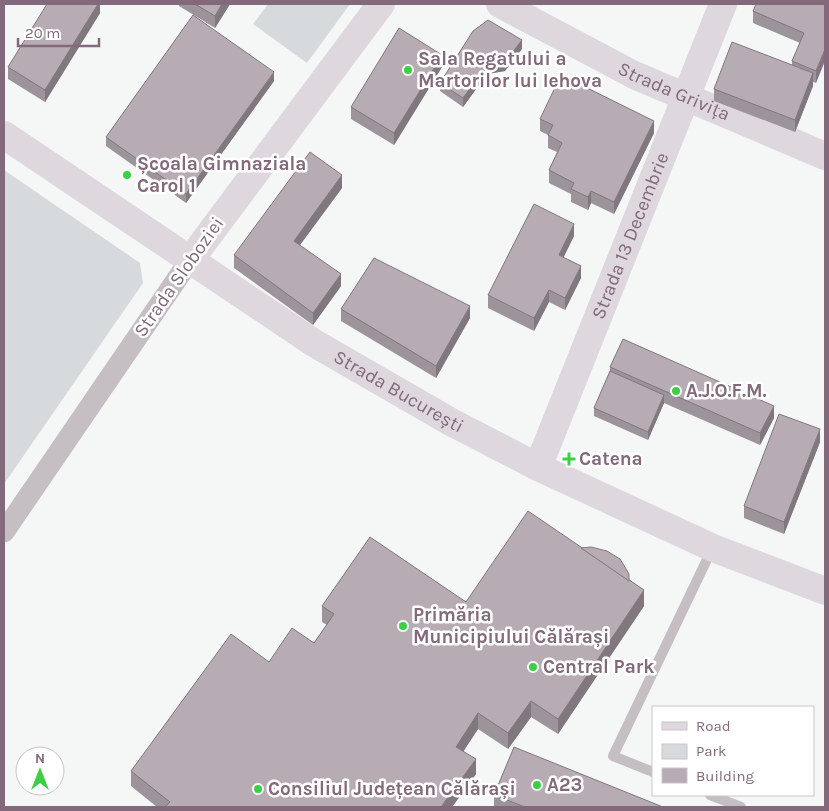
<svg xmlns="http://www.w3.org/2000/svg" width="829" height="811" viewBox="0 0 829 811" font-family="Karla,sans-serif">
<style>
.green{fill:#d6dadd}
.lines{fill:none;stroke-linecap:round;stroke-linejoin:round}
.lane{stroke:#c5bec3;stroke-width:10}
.street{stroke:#c5bec3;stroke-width:21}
.primary{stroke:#ded7dd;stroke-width:28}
.wall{fill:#9d949b}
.shaded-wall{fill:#80787e}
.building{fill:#b7acb4;stroke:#80787e}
.poi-dot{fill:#3ad045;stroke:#fff;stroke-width:2}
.labels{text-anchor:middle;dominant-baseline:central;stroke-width:5;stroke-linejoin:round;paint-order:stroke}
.poi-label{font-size:19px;font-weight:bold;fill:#82697b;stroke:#fff;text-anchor:start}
.street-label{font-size:19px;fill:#82697b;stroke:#fff}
</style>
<rect width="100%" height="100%" fill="#f4f7f6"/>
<g class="green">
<polygon points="268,4 350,4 307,63 253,24"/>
<polygon points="4,170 140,263 143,283 4,484"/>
</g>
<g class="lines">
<g class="lane">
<polyline points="653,772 613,756 712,549"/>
<polyline points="710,795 741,807"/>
</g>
<polyline class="street" points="4,532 190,260"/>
<g class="primary">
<path id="s1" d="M500,4l134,71 191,81"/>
<path id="s2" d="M4,135l310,208 137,79 87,45 175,81 112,43"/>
<polyline points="190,260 381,4"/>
<path id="s3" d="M538,467l185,-463"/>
</g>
</g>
<g class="wall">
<polygon points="100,4 100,13 45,102 8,79 8,67"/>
<polygon points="179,4 230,4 215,28 179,6"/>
<polygon points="825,4 816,83 813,82 813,86 795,132 714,101 714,89 792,66 792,61 800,43 753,23 753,11"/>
<polygon points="522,49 505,71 487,74 463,107 440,91 440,83"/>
<polygon points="442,67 394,145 351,119 351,107"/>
<polygon points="274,81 186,203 106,146 106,137"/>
<polygon points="540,119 654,133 614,214 591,203 588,210 571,202 571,194 549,183 549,170 557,152 548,148 548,135 540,131"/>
<polygon points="342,188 300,245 341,286 313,325 234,268 234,255"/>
<polygon points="574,236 563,257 581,278 565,310 549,302 534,331 488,308 488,295"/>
<polygon points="341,309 470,318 436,378 341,321"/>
<polygon points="610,367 774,418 760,445 664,403 648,440 594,416 594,408 610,371"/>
<polygon points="820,442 784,534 744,518 744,506"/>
<polygon points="629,581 644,606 558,734 531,717 508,749 478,729 463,751 476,774 452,807 157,807 131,786 131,771 269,662 314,643 327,625 322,622 322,606 466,602"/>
<polygon points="494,795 663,807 494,807"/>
</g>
<g class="shaded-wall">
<polygon points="98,4 100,4 100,13 45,102 45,90"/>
<polygon points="222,4 230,4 215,28 215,16"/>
<polygon points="522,40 522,49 505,71 487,74 463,107 463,98 487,66"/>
<polygon points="825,49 825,61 816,83 816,71"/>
<polygon points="442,55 442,67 394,145 394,133"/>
<polygon points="274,72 274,81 186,203 186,194"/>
<polygon points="813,73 813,86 795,132 795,120"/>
<polygon points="654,121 654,133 614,214 614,202"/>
<polygon points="342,175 342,188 294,253 294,241"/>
<polygon points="591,191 591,203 588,210 588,197"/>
<polygon points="574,224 574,236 559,267 559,255"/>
<polygon points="581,266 581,278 565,310 565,298"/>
<polygon points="341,274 341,286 313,325 313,313"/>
<polygon points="549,290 549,302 534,331 534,318"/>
<polygon points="470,306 470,318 436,378 436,366"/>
<polygon points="664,395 664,403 648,440 648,432"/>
<polygon points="774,406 774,418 760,445 760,433"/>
<polygon points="820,429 820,442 784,534 784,522"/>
<polygon points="644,590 644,606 558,734 558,719"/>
<polygon points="531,701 531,717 508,749 508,733"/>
<polygon points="478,713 478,729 456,763 456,747"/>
<polygon points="476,759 476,774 452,807 441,807"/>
</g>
<g class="building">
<polygon points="47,4 98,4 45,90 8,67"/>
<polygon points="195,4 222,4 215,16"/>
<polygon points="756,4 825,4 825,49 816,71 792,61 804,33 753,11"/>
<polygon points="193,15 274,72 186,194 106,137"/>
<polygon points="488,20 522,40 505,62 487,66 463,98 440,83 473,31"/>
<polygon points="399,28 442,55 394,133 351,107"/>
<polygon points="732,42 813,73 795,120 714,89"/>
<polygon points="561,75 654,121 614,202 591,191 588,197 571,189 574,183 549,170 562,143 548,135 553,125 540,119"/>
<polygon points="310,152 342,175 294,241 341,274 313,313 234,255"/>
<polygon points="534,204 574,224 559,255 581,266 565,298 549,290 534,318 488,295"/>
<polygon points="374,258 470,306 436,366 341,309"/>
<polygon points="623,339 774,406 760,433 610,367"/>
<polygon points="610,371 664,395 648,432 594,408"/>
<polygon points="779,414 820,429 784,522 744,506"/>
<polygon points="528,511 644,590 558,719 531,701 508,733 478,713 456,747 476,759 441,807 165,807 170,802 131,771 231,634 269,662 292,628 314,643 334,614 322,606 370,537 466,602"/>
<polygon points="591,547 607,551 620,559 629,574 629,581 581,548"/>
<polygon points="514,747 663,807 525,807 494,795"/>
</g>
<g class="poi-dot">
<circle cx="408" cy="70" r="5"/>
<circle cx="127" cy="175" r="5"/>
<circle cx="676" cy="391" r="5"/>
<path d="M566.5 451.5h5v5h5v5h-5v5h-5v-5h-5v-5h5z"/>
<circle cx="403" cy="626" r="5"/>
<circle cx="533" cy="667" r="5"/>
<circle cx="537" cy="785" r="5"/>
<circle cx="258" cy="789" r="5"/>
</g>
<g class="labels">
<g class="poi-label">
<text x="418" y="59">Sala Regatului a<tspan x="418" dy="22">Martorilor lui Iehova</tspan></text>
<text x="137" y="164">Școala Gimnaziala<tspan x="137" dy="22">Carol 1</tspan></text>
<text x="686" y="391">A.J.O.F.M.</text>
<text x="579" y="459">Catena</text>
<text x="413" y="615">Primăria<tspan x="413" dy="22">Municipiului Călărași</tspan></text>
<text x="543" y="667">Central Park</text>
<text x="547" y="785">A23</text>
<text x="268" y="789">Consiliul Județean Călărași</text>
</g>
<g class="street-label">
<text stroke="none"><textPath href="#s1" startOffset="195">Strada Grivița</textPath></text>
<text stroke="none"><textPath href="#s3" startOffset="249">Strada 13 Decembrie</textPath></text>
<text transform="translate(179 277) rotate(-55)">Strada Sloboziei</text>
<text stroke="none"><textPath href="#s2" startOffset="471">Strada București</textPath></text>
</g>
</g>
<rect width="829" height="811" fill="none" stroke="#82697b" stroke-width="10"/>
<rect x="652" y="706" width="162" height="90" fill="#ffffff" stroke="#cdc3ca"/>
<rect x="662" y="722" width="25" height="8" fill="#ded7dd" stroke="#cdc3ca"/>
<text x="696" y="731" font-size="15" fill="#82697b">Road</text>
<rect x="662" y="744" width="25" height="15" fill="#d6dadd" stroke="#cdc3ca"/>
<text x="696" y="756" font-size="15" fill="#82697b">Park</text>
<rect x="662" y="768" width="25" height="15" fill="#b7acb4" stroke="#cdc3ca"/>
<text x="696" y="781" font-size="15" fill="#82697b">Building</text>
<g transform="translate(40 771)"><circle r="24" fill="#ffffff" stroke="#cdc3ca"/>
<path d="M0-4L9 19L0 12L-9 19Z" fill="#3ad045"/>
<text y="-8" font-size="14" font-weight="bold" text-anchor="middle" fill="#82697b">N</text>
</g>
<path d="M18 38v8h81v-8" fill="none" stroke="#82697b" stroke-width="2.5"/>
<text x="25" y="38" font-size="15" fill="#82697b" stroke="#ffffff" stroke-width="4" paint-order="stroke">20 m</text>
</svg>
